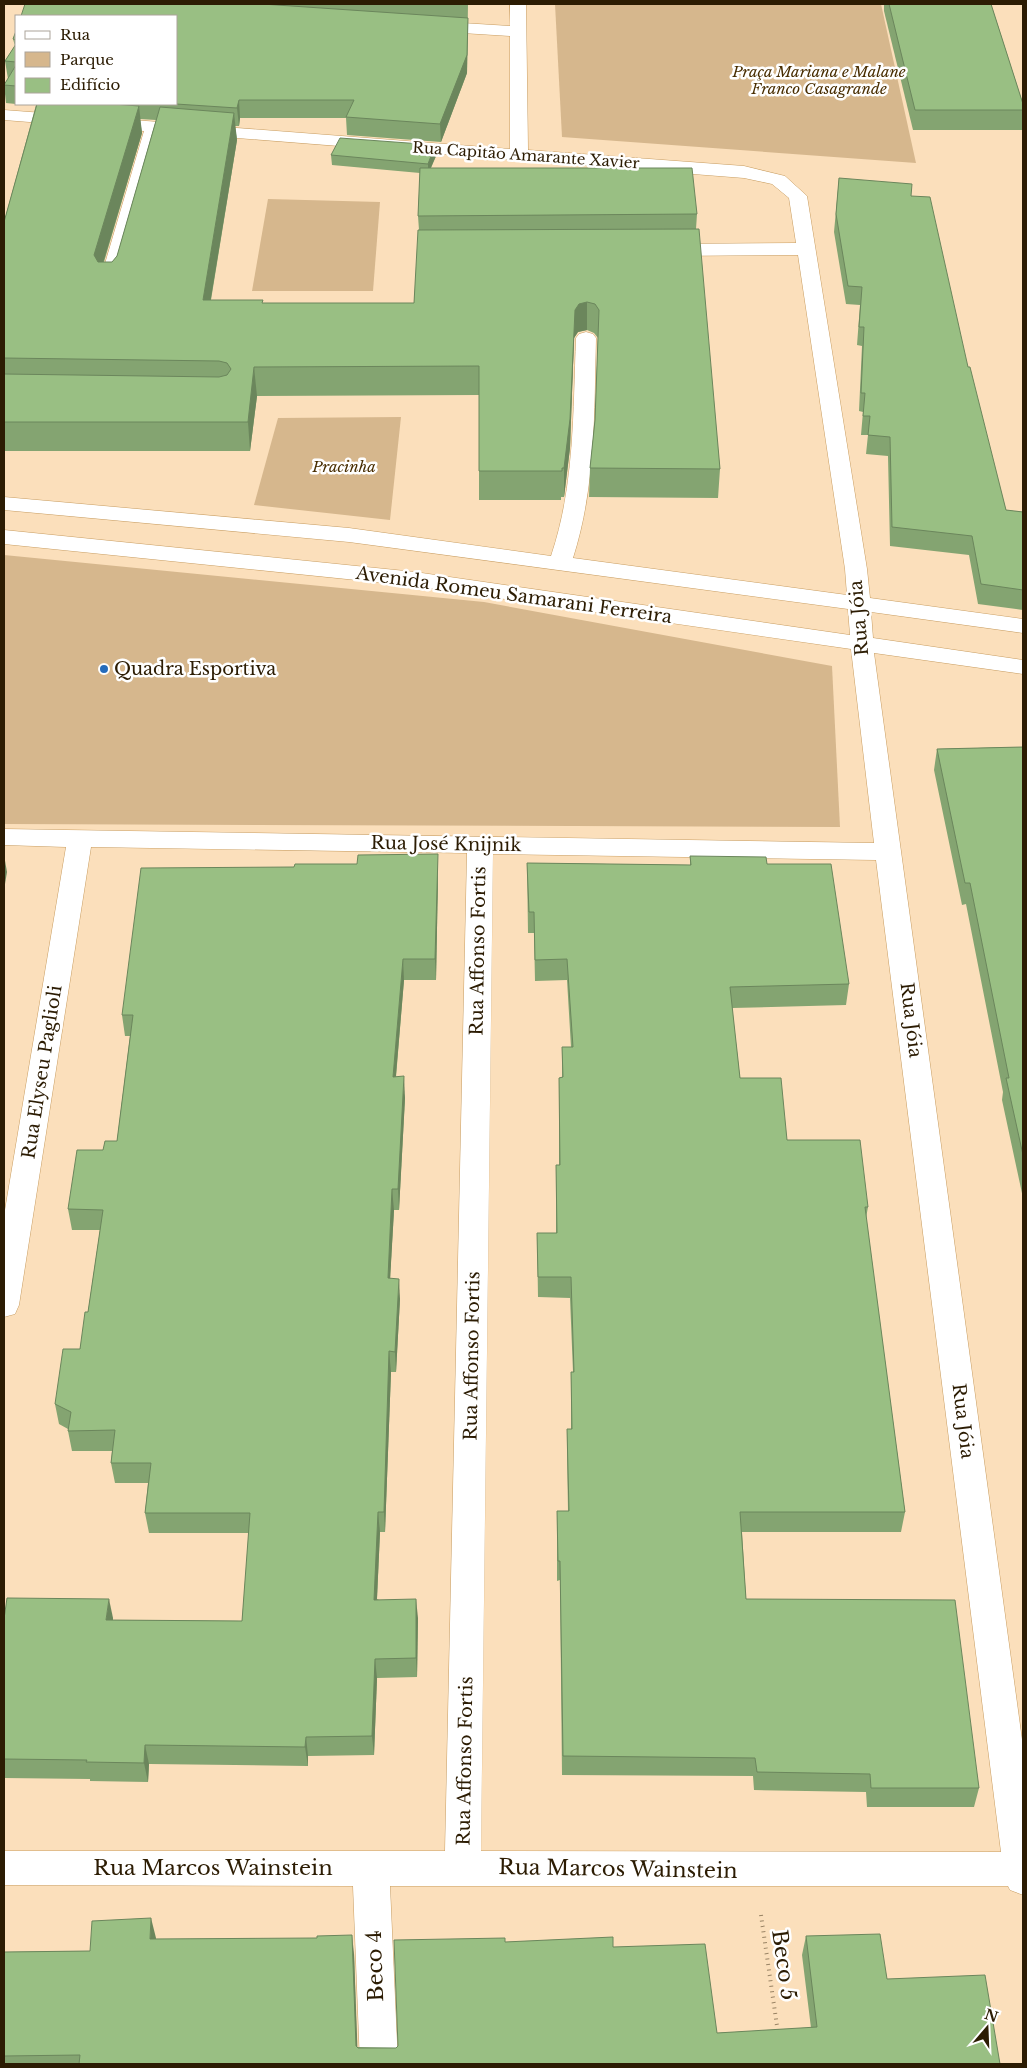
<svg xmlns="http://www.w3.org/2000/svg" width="1027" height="2068" viewBox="0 0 1027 2068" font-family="'Libre Baskerville',serif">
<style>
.green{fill:#d6b78d}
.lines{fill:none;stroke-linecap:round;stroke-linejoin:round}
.minor-casing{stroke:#c89d61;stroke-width:1}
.path{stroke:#998364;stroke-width:4;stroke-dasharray:1 4.5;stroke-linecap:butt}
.minor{fill:#fff;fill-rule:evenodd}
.wall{fill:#84a471;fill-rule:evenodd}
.shaded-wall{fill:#6b865c}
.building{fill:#99bf83;stroke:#6b865c}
.poi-dot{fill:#246bbb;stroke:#fff;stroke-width:2}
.labels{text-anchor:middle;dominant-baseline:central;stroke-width:5;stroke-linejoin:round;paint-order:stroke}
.far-park-label{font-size:15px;font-style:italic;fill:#482d00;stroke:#fff}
.far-street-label{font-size:15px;fill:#2c1c03;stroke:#fff}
.street-label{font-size:18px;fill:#2c1c03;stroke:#fff}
.poi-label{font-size:18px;fill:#2c1c03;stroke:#fff;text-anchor:start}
.near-street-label{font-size:21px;fill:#2c1c03;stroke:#fff}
</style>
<rect width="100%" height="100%" fill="#fbdfbb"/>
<g class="green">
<polygon points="555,4 881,4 916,163 562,137"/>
<polygon points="268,199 380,202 373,291 252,291"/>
<polygon points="401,417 390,520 254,505 278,418"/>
<polygon points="4,555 484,602 832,666 840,827 4,824"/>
</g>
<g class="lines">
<defs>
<path id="minor" d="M510,4h16l2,146 216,16 41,10 22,20 60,373 3,29 153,21v14l-152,-21 2,26 150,22v14l-149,-21 149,1094v148l-13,-5 -2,-4h-618l8,178h-38l-7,-178 -349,-1v-34h441l22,-998 -376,-6 -72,458 -4,9 -11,3v-101l62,-369 -62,-2v-16l870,14 -23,-194 -436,-63 -411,-42v-14l411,42 435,63 -2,-26 -499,-67 -345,-32v-13l345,31 202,28c24,-71 22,-145 25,-218l3,-4 7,-2 7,2 3,4c-2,75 0,148 -23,220l274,37 -2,-26 -47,-314 -136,1 -7,-2 -3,-4 3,-4 7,-2 134,-1 -7,-45 -17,-14 -28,-6 -583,-46 -42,152 -3,4h-14l-3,-4 45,-153 -140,-11v-10l506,39v-113l-80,-5 -6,-1 -2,-4 2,-4 6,-1 80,5zM493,854l383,6 125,992 -520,-1z"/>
</defs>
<use href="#minor" class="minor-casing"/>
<polyline class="path" points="761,1915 778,2033"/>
<use href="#minor" class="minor"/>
</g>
<g class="wall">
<path d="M25,4h443l-1,69 -26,69 -94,-7 -1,-17h-106l-1,8h-4l2,14 -26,160 52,3h151l5,-73 -1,-14 2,-43 -88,-8 -1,-10 105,1 -5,12 266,46 -1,15 24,240 -2,29 -129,-1 1,-29 5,-48 3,-82 -4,-5 -7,-3 -9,2 -4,6 -4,110 -6,49h-3v3h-82v-105l-222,1 -7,55h-246v-229l32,-117 -18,-1h158zM140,119l16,1 -39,136 -5,6h-8l38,-129z"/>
<polygon points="884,4 991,4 1023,104 1023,122 1022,130 913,130 884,11"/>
<polygon points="16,31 16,104 6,103 4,85 8,79 5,61 15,46 13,39"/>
<polygon points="839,178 911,196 968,367 1006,510 1023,512 1023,610 978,604 969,555 890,546 888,456 866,454 868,435 861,435 863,412 859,411 862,346 857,345 860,305 846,304 834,232"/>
<polygon points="1023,747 1023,1198 1002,1100 1003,1092 966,904 962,905 934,770 937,749"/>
<polygon points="690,856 767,864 849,984 846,1005 732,1008 740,1078 787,1140 868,1207 866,1218 905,1512 901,1532 742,1532 746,1599 979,1788 974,1807 867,1807 866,1792 754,1790 753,1776 562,1775 560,1580 557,1581 557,1511 568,1511 567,1450 567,1429 571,1429 571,1372 573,1372 570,1298 538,1297 537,1233 556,1233 556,1165 559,1165 559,1078 562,1077 562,1047 571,1047 567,980 535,981 534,933 528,933 527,863 690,865"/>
<polygon points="438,876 436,980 404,980 396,1077 405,1098 399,1210 394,1210 390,1278 400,1299 396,1372 391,1372 385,1532 380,1532 377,1599 418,1618 417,1677 377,1678 374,1755 308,1756 308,1766 149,1764 148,1782 90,1781 90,1779 4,1778 4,1619 113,1618 113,1620 242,1621 249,1533 149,1533 145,1513 148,1483 115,1483 111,1463 112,1451 72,1451 68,1431 68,1429 59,1424 55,1404 80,1349 88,1312 100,1230 72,1230 68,1209 103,1150 117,1141 130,1036 125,1036 122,1015"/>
<polygon points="806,1936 887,1979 1000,2064 4,2064 4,1952 90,1951 156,1938 156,1939 354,1954 357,2047 396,2048 505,1942 613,1947 717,2033 811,2028 802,1955"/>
</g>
<g class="shaded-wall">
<polygon points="468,18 467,73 441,142 440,124"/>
<polygon points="239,100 240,118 239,126 237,108"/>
<polygon points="139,106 142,133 97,283 94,255"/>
<polygon points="234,113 237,140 206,328 203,300"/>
<polygon points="435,145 436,156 428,174 428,164"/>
<polygon points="587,302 587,330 578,332 574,338 570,448 564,497 564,468 575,310 579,304"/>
<polygon points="254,367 257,396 250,451 248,422"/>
<polygon points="438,854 438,876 436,980 435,959"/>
<polygon points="4,855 7,872 4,890"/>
<polygon points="403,959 404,980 394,1098 393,1077"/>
<polygon points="404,1076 405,1098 399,1210 398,1189"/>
<polygon points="392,1189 394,1210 389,1299 388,1278"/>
<polygon points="399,1279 400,1299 396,1372 395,1352"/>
<polygon points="389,1351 391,1372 385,1532 384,1512"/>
<polygon points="378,1512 380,1532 376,1619 374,1600"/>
<polygon points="109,1599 113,1618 111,1640 106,1620"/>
<polygon points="416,1599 418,1618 417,1677 416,1658"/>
<polygon points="375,1659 377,1678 374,1755 372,1736"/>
<polygon points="306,1737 308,1756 308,1766 305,1747"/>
<polygon points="145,1745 149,1764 148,1782 144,1763"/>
<polygon points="151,1918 156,1938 154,1958 150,1939"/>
<polygon points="352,1935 354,1954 358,2064 356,2046"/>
</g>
<g class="building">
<polygon points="25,4 262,4 468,18 467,55 440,124 346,117 354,100 239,100 237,108 176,104 176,16 21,16"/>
<polygon points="889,4 991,4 1023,104 1023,110 915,110"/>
<polygon points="16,31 16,40 13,39"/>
<polygon points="16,44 16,62 5,61"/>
<polygon points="16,65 16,86 4,85"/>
<polygon points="37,104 113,104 139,106 94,255 98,262 112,262 117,256 160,107 234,113 203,300 263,300 262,303 414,303 418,230 699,229 720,469 590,468 595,420 599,310 595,304 587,302 579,304 575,310 570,419 564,468 562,468 562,471 479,471 479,366 254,367 248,422 4,422 4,374 219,377 227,375 231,369 227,363 219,361 4,358 4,222"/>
<polygon points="340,138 435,145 428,164 331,155"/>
<polygon points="420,168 692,168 697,214 418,216"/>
<polygon points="839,178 912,184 911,196 930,197 968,367 970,367 1006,510 1023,512 1023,590 981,584 972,536 892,527 890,437 868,435 870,416 863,416 865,393 861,393 864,327 859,327 862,287 848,286 836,214"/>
<polygon points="1023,747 1023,1155 1006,1078 1009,1078 970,883 965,883 937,749"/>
<polygon points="438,854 435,959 403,959 393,1077 404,1076 398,1189 392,1189 388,1278 399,1279 395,1352 389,1351 384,1512 378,1512 374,1600 416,1599 416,1658 375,1659 372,1736 306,1737 305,1747 145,1745 144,1763 86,1762 87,1760 4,1759 4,1619 7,1598 109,1599 106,1620 242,1621 250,1513 145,1513 151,1463 111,1463 115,1430 68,1431 71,1412 55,1404 63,1349 80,1349 85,1312 88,1312 103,1210 68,1209 77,1150 103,1150 105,1141 117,1141 133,1015 122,1015 141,868 294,867 295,864 357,864 358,855"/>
<polygon points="690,856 766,857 767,864 831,864 849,984 730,987 740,1078 781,1078 787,1140 860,1140 868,1207 865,1207 905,1512 740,1512 746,1599 955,1600 979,1788 871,1788 870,1774 757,1772 755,1758 563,1756 560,1561 558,1561 557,1511 569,1511 567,1429 572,1429 571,1372 574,1372 571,1277 538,1277 537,1233 557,1233 556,1165 560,1165 559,1078 563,1077 562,1047 573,1047 567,959 535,960 534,912 529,912 527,863 691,865"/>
<polygon points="151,1918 150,1939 317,1938 317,1936 352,1935 356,2046 358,2048 396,2048 398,2046 394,1940 505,1938 505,1942 613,1937 613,1947 705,1944 717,2033 817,2027 806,1936 880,1934 887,1979 985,1975 1000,2064 79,2064 80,2055 4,2056 4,1952 90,1951 92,1921"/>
</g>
<circle class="poi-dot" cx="104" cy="669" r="5"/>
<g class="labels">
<g class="far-park-label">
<text x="819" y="71">Praça Mariana e Malane<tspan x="819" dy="17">Franco Casagrande</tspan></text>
<text x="344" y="466">Pracinha</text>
</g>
<g class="far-street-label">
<text transform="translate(526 155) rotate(4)">Rua Capitão Amarante Xavier</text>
</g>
<g class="street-label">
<text transform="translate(514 595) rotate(8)">Avenida Romeu Samarani Ferreira</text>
<text transform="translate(859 618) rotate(-95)">Rua Jóia</text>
<text transform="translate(446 844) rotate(1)">Rua José Knijnik</text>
<text transform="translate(478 951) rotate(-89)">Rua Affonso Fortis</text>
<text transform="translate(911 1020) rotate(83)">Rua Jóia</text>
<text transform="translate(42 1072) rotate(-81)">Rua Elyseu Paglioli</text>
<text transform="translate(472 1356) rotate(-89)">Rua Affonso Fortis</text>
<text transform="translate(963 1421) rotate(83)">Rua Jóia</text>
<text transform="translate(465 1761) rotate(-89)">Rua Affonso Fortis</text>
</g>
<g class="poi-label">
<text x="114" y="669">Quadra Esportiva</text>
</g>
<g class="near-street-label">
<text x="213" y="1868">Rua Marcos Wainstein</text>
<text transform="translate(618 1869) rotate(1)">Rua Marcos Wainstein</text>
<text transform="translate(784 1965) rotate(82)">Beco 5</text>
<text transform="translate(375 1966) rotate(-92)">Beco 4</text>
</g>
</g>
<rect width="1027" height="2068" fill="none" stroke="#2c1c03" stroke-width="10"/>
<rect x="15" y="15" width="162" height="90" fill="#ffffff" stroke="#aba49a"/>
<rect x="25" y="31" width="25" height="8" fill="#ffffff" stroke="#aba49a"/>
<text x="60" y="40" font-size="15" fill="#2c1c03">Rua</text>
<rect x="25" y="52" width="25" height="15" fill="#d6b78d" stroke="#aba49a"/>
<text x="60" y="65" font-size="15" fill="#2c1c03">Parque</text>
<rect x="25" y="78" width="25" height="15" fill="#99bf83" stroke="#aba49a"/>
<text x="60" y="90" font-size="15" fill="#2c1c03">Edifício</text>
<g transform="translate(987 2028) rotate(19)" stroke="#ffffff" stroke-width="4" paint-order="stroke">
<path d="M0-4L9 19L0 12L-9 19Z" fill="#2c1c03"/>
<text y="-8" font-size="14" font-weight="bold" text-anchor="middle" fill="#2c1c03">N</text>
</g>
</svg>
